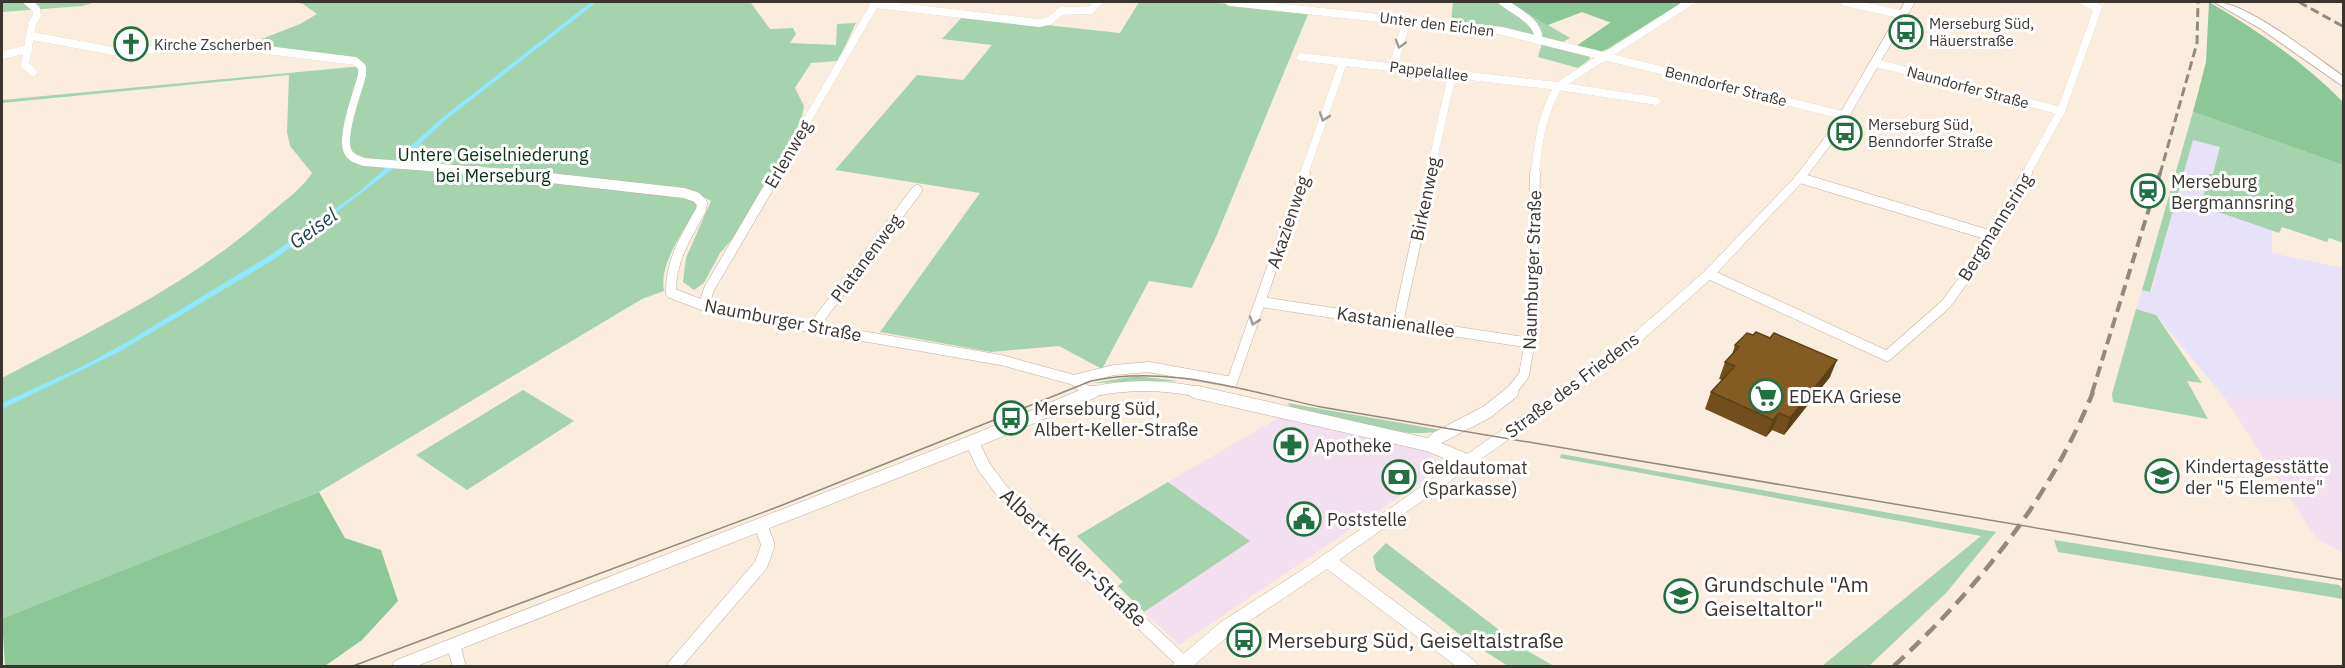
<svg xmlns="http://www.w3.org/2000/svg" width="2345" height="668" viewBox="0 0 2345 668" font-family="'IBM Plex Sans',sans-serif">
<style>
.commercial{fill:#f2dfef}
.industrial{fill:#e7e2f8}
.green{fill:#a4d3ad}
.forest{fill:#8cc798}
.water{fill:#90e7ff}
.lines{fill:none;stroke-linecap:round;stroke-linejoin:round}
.minor-far2-casing{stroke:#beb1a2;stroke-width:8}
.minor-far1-casing{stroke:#beb1a2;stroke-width:11}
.minor-casing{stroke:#beb1a2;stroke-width:14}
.tertiary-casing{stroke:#beb1a2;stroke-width:1}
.primary-casing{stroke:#beb1a2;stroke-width:2}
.minor-far2{stroke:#fff;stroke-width:8}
.minor-far1{stroke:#fff;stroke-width:10}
.minor{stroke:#fff;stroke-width:13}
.tertiary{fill:#fff;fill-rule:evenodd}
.primary{fill:#fff;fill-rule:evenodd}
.tram{stroke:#93897f;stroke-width:1.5}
.rail-far2{stroke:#93897f;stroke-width:3;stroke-dasharray:9 4.5;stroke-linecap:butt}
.rail-far1{stroke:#93897f;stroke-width:4;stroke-dasharray:11 6;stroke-linecap:butt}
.rail{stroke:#93897f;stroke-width:4.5;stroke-dasharray:14 8;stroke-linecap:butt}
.wall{fill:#724e1e}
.shaded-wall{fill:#5c4018}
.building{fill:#845b23;stroke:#5c4018;stroke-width:1.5}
.oneway{stroke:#9c9a97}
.labels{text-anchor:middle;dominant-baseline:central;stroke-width:6;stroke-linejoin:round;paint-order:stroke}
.far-poi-label{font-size:15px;fill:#3a352f;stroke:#fff;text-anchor:start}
.far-street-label{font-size:15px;fill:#3a352f;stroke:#fff}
.park-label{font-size:18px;fill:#053315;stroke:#fff}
.street-label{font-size:18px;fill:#3a352f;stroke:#fff}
.poi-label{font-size:18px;fill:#3a352f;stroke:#fff;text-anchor:start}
.water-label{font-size:20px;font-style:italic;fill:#18404a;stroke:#fff}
.near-street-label{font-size:21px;fill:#3a352f;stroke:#fff}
.near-poi-label{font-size:21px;fill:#3a352f;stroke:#fff;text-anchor:start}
</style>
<rect width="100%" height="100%" fill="#fbeddd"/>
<g class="commercial">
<polygon points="2224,397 2343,398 2343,553 2316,538"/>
<polygon points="1280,417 1426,449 1443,467 1179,645 1144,612 1249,541 1168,482"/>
</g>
<polygon class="industrial" points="2193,139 2220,147 2272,225 2272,253 2343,268 2343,398 2224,397 2156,315 2136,309 2142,290 2151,292"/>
<g class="green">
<polygon points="2,2 96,2 82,6 2,12"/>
<path d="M293,2h461l-3,1 19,26 23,-1 3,6 -6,9 46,2 1,-21 19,-1 -18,38 -27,2 -16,25 9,18 -3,15 -66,115 -15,17 -16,30 -10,7 -11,-8 3,-24 25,-57 -11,-6 -5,6 3,7c-15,24 -39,55 -34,83l-22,8 -323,193 -210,85 -107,61v-260c93,-49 188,-94 267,-164 15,-13 33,-25 43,-41l-22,-27 -3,-14 2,-57 -287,28v-3l361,-34v-4l-12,-5 -94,-10v-4l-3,-1 46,-18 17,-10 -14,-10z"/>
<polygon points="1139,2 1208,2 1309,12 1216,237 1192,288 1149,281 1102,369 1059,346 991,352 880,332 980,193 835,170 917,75 963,80 992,45 942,39 963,16 1120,33"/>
<polygon points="1453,2 1508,2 1517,7 1510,2 1683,2 1607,50 1575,47 1611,23 1582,12 1548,25 1570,38 1561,43 1451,22"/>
<polygon points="1542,43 1588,55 1590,59 1578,68 1538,57"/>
<polygon points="2193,112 2343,165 2343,243 2329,238 2327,242 2282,227 2279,233 2201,206 2209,174 2213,174 2220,147 2193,140 2150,292 2142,290"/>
<polygon points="2136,309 2156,315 2202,383 2187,381 2208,419 2113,402 2112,394"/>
<polygon points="1137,376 1178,381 1093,383"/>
<polygon points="523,390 574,421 467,490 416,455"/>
<path d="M1287,403l154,27c-34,12 -111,-14 -149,-22z"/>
<polygon points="1561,454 1996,532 1947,592 1869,666 1822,666 1981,536 1560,458"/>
<polygon points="1168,482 1250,541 1144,612 1118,586 1123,582 1077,536"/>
<polygon points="2054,540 2339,585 2343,589 2343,599 2058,552"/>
<polygon points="1386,543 1524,649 1554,666 1508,666 1467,640 1376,570 1373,556"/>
</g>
<g class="forest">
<polygon points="1510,2 1683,2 1601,52 1575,47 1611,22 1582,12 1547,25"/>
<path d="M2209,2c48,28 95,60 134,100v63l-150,-53 13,-50z"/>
<polygon points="319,492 345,538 381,550 398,601 362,640 325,666 5,666 2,619"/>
</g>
<polygon class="water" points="591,2 597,2 443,122 403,161 278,257 119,352 2,409 2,403 83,366 127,342 272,254 360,191 443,117"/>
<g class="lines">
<defs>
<g id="minor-far2">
<polyline points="28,2 36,9 37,15 32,24 25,65 33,72"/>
<polyline points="1230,2 1502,31 1846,116"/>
<path d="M1503,2c12,9 38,21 35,38"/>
<polyline points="1845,2 1904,15"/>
<polyline points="874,4 1039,23 1049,21 1061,11 1091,10 1098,2"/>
<path d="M32,36l81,15 130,-4 112,14 7,6v8c-4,17 -22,61 -14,77 3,6 10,8 16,10l155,12"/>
<polyline points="2,55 28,49"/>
<polyline points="1301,57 1558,86 1656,101"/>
<polyline points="1876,63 2061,111"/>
<polyline points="1393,67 1407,20"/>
<polyline points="776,174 876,2"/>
<polyline points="1304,174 1343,62"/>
<polyline points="1430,174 1452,74"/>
<path d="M1535,174c3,-32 7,-59 23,-88l132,-84"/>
<polyline points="2026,174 2061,111 2098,8 2085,2"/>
</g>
<g id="minor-far1">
<path d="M506,173l178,20 12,4 6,6 -1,7c-15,26 -31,52 -30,83l34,13 35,9 261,45 73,20 14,12"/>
<polyline points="1800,178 1992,236"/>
<polyline points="1709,274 1887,356 1946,304 1981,256 2027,173"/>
<polyline points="1261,302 1531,343"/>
<polyline points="704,305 709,289 777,173"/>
<polyline points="1398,323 1431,173"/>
<polyline points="814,326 917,190"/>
<polyline points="1074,380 1114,370 1149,367 1232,382 1305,173"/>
<path d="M1086,393c38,-9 79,-9 116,0"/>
<polyline points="1510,393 1524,375 1531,335 1535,173"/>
</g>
<g id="minor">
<polyline points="1196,392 1429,445 1468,461"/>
<polyline points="972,442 984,467 1002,491 1185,664"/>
<polyline points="1431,445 1437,438 1487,412 1512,392"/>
<polyline points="454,646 459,666"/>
<polyline points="399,666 972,442 1092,392"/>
<polyline points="674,666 761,565 768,545 761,526"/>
</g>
<polygon id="tertiary" points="1905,2 1915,2 1840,132 1804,180 1713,277 1620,360 1339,560 1475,661 1478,666 1456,666 1327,569 1233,632 1193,666 1172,666 1175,661 1221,622 1305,568 1610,354 1705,271 1796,176 1831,129"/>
<path id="primary" d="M2214,2c30,-2 103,56 130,75v10l-83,-58z"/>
</defs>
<use href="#minor-far2" class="minor-far2-casing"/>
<use href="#minor-far1" class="minor-far1-casing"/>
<use href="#minor" class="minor-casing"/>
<use href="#tertiary" class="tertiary-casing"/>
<use href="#primary" class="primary-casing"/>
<use href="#minor-far2" class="minor-far2"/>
<use href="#minor-far1" class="minor-far1"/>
<use href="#minor" class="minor"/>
<use href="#tertiary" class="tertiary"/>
<use href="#primary" class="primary"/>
<path class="tram" d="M353,666l427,-160 311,-125c78,-17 154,10 230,26l1023,173"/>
<g class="rail-far2">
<polyline points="2299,2 2344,27"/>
<polyline points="2160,174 2197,43 2198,2"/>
</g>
<polyline class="rail-far1" points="2092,393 2160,173"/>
<path class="rail" d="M1894,666c84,-78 156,-167 199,-274"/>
</g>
<polygon class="wall" points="1735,345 1830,377 1784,435 1772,430 1766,437 1705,409 1711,392 1722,380 1719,379 1725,362 1732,355"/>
<g class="shaded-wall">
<polygon points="1837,360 1830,377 1784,435 1790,418"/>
<polygon points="1779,413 1772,430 1766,437 1773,420"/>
</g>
<polygon class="building" points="1756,332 1770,338 1774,333 1837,360 1790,418 1779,413 1773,420 1711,392 1735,366 1725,362 1739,347 1735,345 1747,333 1753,335"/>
<defs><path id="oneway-chevron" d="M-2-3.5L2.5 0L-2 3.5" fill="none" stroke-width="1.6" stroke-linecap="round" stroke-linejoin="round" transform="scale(1.5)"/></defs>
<g class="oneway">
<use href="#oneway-chevron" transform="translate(1400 44) rotate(106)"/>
<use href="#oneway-chevron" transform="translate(1324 117) rotate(109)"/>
<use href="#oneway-chevron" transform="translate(1254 321) rotate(109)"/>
</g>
<defs>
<symbol id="bus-ring" viewBox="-11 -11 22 22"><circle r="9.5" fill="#fff" stroke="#22703f" stroke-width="1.5"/><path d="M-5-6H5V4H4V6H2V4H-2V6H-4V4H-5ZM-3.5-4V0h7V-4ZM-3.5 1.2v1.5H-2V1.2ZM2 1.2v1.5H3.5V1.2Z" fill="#22703f"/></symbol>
<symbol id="church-ring" viewBox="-11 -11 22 22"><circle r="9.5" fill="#fff" stroke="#22703f" stroke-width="1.5"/><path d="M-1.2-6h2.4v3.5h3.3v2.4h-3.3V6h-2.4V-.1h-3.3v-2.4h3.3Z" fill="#22703f"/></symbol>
<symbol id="station-ring" viewBox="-11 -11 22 22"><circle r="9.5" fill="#fff" stroke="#22703f" stroke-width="1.5"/><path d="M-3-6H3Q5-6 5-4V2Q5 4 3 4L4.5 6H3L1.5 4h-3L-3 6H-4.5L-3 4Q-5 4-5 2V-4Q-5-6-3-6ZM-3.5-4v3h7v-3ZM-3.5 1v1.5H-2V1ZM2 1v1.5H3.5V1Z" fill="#22703f"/></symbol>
<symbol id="supermarket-ring" viewBox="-11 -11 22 22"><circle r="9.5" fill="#fff" stroke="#22703f" stroke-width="1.5"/><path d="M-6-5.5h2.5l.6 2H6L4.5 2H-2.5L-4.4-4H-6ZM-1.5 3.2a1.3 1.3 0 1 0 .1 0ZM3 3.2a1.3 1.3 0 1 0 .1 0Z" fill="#22703f"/></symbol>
<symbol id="pharmacy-ring" viewBox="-11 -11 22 22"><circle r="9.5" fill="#fff" stroke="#22703f" stroke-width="1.5"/><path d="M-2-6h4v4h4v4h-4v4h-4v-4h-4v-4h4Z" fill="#22703f"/></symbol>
<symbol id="school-ring" viewBox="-11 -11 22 22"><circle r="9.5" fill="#fff" stroke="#22703f" stroke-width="1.5"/><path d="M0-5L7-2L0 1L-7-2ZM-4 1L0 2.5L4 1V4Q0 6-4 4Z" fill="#22703f"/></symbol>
<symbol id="bank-ring" viewBox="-11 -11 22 22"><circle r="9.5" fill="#fff" stroke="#22703f" stroke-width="1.5"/><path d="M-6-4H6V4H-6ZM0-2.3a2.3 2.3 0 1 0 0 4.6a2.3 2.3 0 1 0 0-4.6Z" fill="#22703f"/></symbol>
<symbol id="civic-ring" viewBox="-11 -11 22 22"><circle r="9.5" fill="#fff" stroke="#22703f" stroke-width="1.5"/><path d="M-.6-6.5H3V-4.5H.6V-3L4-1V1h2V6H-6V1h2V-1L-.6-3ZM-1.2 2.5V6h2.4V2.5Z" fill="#22703f"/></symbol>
</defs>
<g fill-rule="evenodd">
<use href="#bus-ring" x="1887" y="13" width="38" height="38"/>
<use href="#church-ring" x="112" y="25" width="38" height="38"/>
<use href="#bus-ring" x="1826" y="114" width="38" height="38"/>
<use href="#station-ring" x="2129" y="172" width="38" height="38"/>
<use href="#supermarket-ring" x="1747" y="377" width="38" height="38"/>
<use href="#bus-ring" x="992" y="399" width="38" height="38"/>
<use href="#pharmacy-ring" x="1272" y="426" width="38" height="38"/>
<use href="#school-ring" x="2143" y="457" width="38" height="38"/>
<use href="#bank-ring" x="1380" y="458" width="38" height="38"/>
<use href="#civic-ring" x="1285" y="500" width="38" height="38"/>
<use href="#school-ring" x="1662" y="577" width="38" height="38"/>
<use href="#bus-ring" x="1225" y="621" width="38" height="38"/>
</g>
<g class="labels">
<g class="far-poi-label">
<text x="1929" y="23">Merseburg Süd,<tspan x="1929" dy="17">Häuerstraße</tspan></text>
<text x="154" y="44">Kirche Zscherben</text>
<text x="1868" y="124">Merseburg Süd,<tspan x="1868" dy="17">Benndorfer Straße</tspan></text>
</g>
<g class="far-street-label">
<text transform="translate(1437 24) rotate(7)">Unter den Eichen</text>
<text transform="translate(1429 71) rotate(7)">Pappelallee</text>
<text transform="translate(1726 86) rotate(14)">Benndorfer Straße</text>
<text transform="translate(1968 87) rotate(15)">Naundorfer Straße</text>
</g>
<g class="park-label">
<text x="493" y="154">Untere Geiselniederung<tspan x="493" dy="21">bei Merseburg</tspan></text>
</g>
<g class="street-label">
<text transform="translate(788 154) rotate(-60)">Erlenweg</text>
<text transform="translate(1425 199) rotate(-78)">Birkenweg</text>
<text transform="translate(1288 222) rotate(-71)">Akazienweg</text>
<text transform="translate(1995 227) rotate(-58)">Bergmannsring</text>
<text transform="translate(866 258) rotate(-53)">Platanenweg</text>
<text transform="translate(1532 270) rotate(-88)">Naumburger Straße</text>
<text transform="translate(783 320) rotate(11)">Naumburger Straße</text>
<text transform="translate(1396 322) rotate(9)">Kastanienallee</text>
<text transform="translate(1572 385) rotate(-37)">Straße des Friedens</text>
</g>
<g class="poi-label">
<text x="2171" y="181">Merseburg<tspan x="2171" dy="21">Bergmannsring</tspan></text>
<text x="1789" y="396">EDEKA Griese</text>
<text x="1034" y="408">Merseburg Süd,<tspan x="1034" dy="21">Albert-Keller-Straße</tspan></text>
<text x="1314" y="445">Apotheke</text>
<text x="2185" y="466">Kindertagesstätte<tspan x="2185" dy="21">der "5 Elemente"</tspan></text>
<text x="1422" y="467">Geldautomat<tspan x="1422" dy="21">(Sparkasse)</tspan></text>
<text x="1327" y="519">Poststelle</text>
</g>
<g class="water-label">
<text transform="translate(313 228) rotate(-36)">Geisel</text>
</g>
<g class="near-street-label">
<text transform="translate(1074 557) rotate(43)">Albert-Keller-Straße</text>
</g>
<g class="near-poi-label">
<text x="1704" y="584">Grundschule "Am<tspan x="1704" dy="24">Geiseltaltor"</tspan></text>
<text x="1267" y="640">Merseburg Süd, Geiseltalstraße</text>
</g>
</g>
<rect width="2345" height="668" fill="none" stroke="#3a352f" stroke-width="6"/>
</svg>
